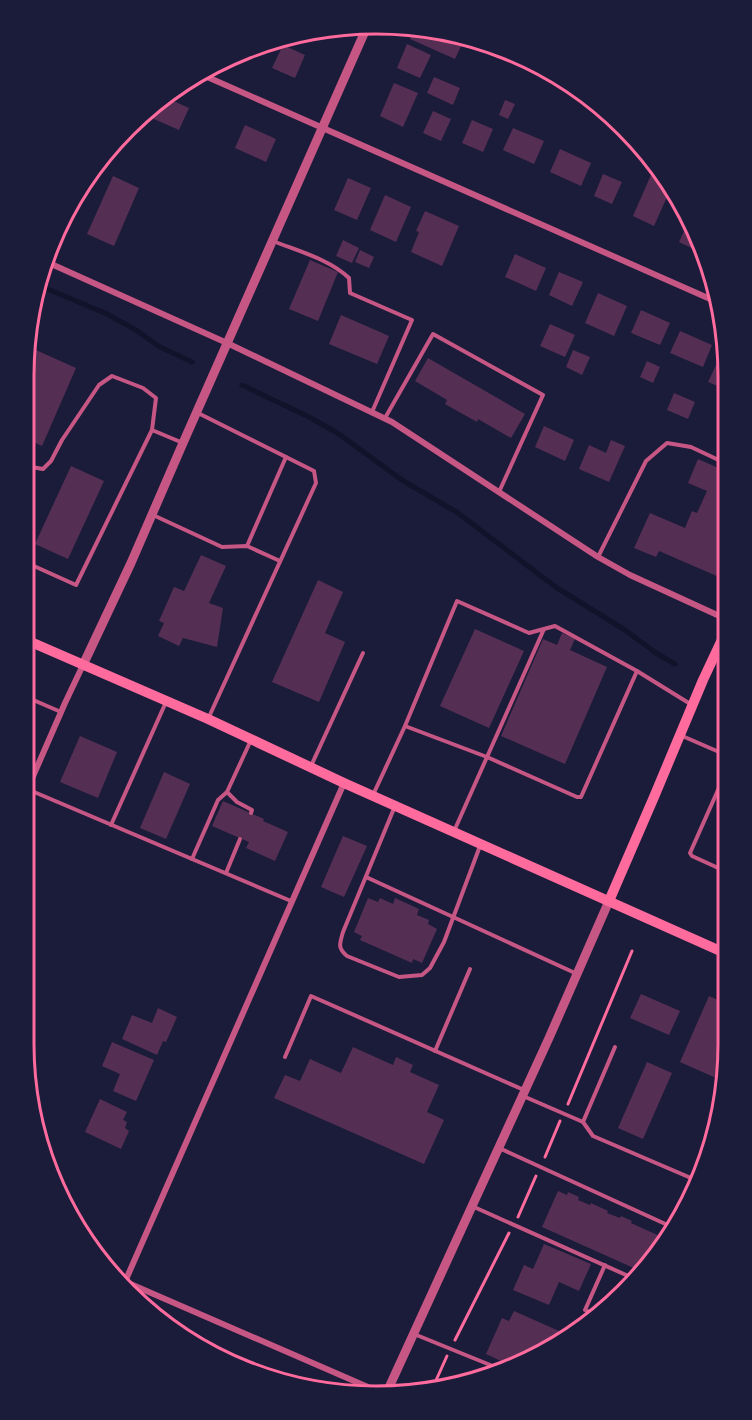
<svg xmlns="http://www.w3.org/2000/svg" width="752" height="1420" viewBox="0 0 752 1420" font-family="'Times New Roman',serif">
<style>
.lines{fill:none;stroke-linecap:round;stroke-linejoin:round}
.stream{stroke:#12122b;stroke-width:5}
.building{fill:#542f53}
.path{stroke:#ff6b9d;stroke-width:3}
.service{stroke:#c65784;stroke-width:4}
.minor{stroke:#c65784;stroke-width:6}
.tertiary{stroke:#c65784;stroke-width:9}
.secondary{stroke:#ff6b9d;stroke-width:10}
.rim{fill:none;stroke:#ff6b9d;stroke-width:3}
</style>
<rect width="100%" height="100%" fill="#1b1b3a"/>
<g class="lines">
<g class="stream">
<polyline points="43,287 107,314 136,330 160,347 192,362"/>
<polyline points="242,385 307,416 336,432 402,480 458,513 557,588 625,630 656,653 675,664"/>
</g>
</g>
<g class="building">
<polygon points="415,29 455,40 462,44 455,59 410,39"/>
<polygon points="407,44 431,55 420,78 397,68"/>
<polygon points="283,45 305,55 295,78 272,68"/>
<polygon points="434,77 460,88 453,105 427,93"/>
<polygon points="394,83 418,93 403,127 380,116"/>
<polygon points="167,98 189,108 179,130 147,116 152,107"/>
<polygon points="505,100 515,104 508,119 499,115"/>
<polygon points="433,111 451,119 441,141 423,133"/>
<polygon points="472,120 493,129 483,152 462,143"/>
<polygon points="245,125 276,139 266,162 235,148"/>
<polygon points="513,128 544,141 534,164 503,150"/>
<polygon points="560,149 591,163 581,186 550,172"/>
<polygon points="654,168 660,171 671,188 654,226 633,216"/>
<polygon points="603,174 622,182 612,204 594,196"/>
<polygon points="113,176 139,188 114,246 87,234"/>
<polygon points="348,178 371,188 357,220 334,210"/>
<polygon points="385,195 411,207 396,242 370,230"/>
<polygon points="425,211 459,226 442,266 411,252 419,232 416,231"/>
<polygon points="689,220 701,241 703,247 700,252 679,242"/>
<polygon points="343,240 359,248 352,263 336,256"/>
<polygon points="360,250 374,257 369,268 355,262"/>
<polygon points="515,254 546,268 536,291 505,277"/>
<polygon points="310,260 338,272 318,321 289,309"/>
<polygon points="559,272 583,282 572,306 549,295"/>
<polygon points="598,293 627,306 614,336 585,323"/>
<polygon points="641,310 670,323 660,345 631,333"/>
<polygon points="341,315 389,336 377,364 329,344"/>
<polygon points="550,324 575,335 565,357 540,346"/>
<polygon points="680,331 712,345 703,367 670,353"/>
<polygon points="27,346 76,368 42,446 25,438 25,353"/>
<polygon points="573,350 590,357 582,375 566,367"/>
<polygon points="428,358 525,414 511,438 478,419 477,422 445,404 447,400 415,381"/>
<polygon points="647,361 660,367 653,383 640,377"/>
<polygon points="716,365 725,369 725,389 708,382"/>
<polygon points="674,393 695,402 688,419 667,410"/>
<polygon points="544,426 574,440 565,461 535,447"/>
<polygon points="611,440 625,446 609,482 579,469 589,445 606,453"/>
<polygon points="698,459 725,471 726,563 719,577 659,551 656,557 634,548 650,513 685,528 692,511 697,513 707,491 688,483"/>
<polygon points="71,466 104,481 68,559 35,544"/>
<polygon points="201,555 226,566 209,603 223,608 217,647 183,638 179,646 158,636 164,623 159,621 174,587 184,591"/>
<polygon points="318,580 343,592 325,633 345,642 319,702 272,682"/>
<polygon points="475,629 524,651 489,728 440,706"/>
<polygon points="562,633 575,639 570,650 607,667 565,764 501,736 543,639 557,645"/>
<polygon points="24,715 33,719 24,739"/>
<polygon points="80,736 117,752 98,798 60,782"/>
<polygon points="164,772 190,784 166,839 140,828"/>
<polygon points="223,801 264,819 263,821 288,832 275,861 246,848 249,842 212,826"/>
<polygon points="343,836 367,846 344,897 321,887"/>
<polygon points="368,898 378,902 380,898 393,904 395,898 419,909 417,915 429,920 428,924 437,929 422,963 413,959 412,963 360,940 362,936 354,932"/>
<polygon points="641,994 680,1011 669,1035 630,1018"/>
<polygon points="709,996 727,1004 727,1054 716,1078 680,1062"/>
<polygon points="158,1008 177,1017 166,1042 163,1041 157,1055 122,1039 132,1015 152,1023"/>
<polygon points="112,1042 154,1060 136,1101 113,1091 120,1074 102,1066"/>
<polygon points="353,1047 393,1065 396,1057 413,1065 410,1072 439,1085 427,1112 444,1120 424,1164 274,1098 285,1075 300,1081 310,1059 341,1073"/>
<polygon points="647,1062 672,1073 643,1139 618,1128"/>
<polygon points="100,1099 127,1112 123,1120 127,1122 125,1128 129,1131 121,1149 85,1132"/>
<polygon points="558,1191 567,1195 568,1192 579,1197 578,1200 590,1205 591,1203 608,1211 607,1213 620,1218 621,1216 632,1221 631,1223 664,1238 645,1265 639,1262 636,1269 542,1227"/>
<polygon points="544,1244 591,1264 579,1291 559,1282 549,1305 513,1290 524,1265 533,1269"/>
<polygon points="514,1311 559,1331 555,1340 514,1367 486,1354 502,1318 509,1321"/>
</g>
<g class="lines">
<g class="path">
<polyline points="568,1104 632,951"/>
<polyline points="545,1157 560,1121"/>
<polyline points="518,1217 536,1176"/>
<polyline points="455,1340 509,1233"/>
<polyline points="433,1387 447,1356"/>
</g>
<g class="service">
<path d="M273,241c25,10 56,18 76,37l1,15 62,27 -40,92"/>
<polyline points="198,413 314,471 316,483 208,719"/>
<polyline points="385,418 433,334 543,395 499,492"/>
<polyline points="25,466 43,469 51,461 62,440 99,385 112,376 143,388 156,398 152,430"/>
<polyline points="153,515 222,547 247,546 280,561"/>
<polyline points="247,546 286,457"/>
<polyline points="598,557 646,461 667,443 691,447 725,463"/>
<polyline points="25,562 76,585 152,430 183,443"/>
<polyline points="544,629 487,757 405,726 457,601 529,633 555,626 637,671 692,705"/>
<polyline points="24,696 61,712"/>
<polyline points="680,735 726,755"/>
<polyline points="311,766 363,653"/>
<polyline points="726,772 690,853 692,856 727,872"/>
<polyline points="27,789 291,901"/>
<polyline points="227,792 237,802 252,810 251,813"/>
<polyline points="373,795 405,726"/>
<path d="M395,806l-52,126c-3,11 -6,16 4,24l52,21 23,-2 8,-7 14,-26 36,-96"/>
<polyline points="111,825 166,702"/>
<polyline points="455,829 487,757 577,797 581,797 637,671"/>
<polyline points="192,859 218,800 227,792 251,740"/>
<polyline points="226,873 240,839"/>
<polyline points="366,877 575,973"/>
<polyline points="435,1051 470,969"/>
<polyline points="285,1057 311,996 524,1090"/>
<polyline points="523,1096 583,1122 615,1047"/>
<polyline points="583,1122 593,1136 691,1178"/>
<polyline points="499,1148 672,1227"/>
<polyline points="474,1207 635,1279"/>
<polyline points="594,1314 585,1310 605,1265"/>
<polyline points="414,1334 505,1371"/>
</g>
<g class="minor">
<polyline points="205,76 717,302"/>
<polyline points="49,263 227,343 392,422 598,557 630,575 726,619"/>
<polyline points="24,797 65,703 83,665"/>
<polyline points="119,1279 384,1394"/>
<polyline points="124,1284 344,783"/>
</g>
<g class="tertiary">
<polyline points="83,665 131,563 183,443 366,29"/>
<polyline points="386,1394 549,1038 609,901"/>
</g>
<g class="secondary">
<polyline points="24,639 208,719 344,783 727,954"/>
<polyline points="609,901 654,797 703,680 726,631"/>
</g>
</g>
<path d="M0 0H752V1420H0ZM376 34H376A342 342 0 0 1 718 376V1044A342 342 0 0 1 376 1386H376A342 342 0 0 1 34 1044V376A342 342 0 0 1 376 34Z" fill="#1b1b3a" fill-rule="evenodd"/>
<path class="rim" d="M376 34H376A342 342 0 0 1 718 376V1044A342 342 0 0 1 376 1386H376A342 342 0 0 1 34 1044V376A342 342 0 0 1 376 34Z"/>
</svg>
